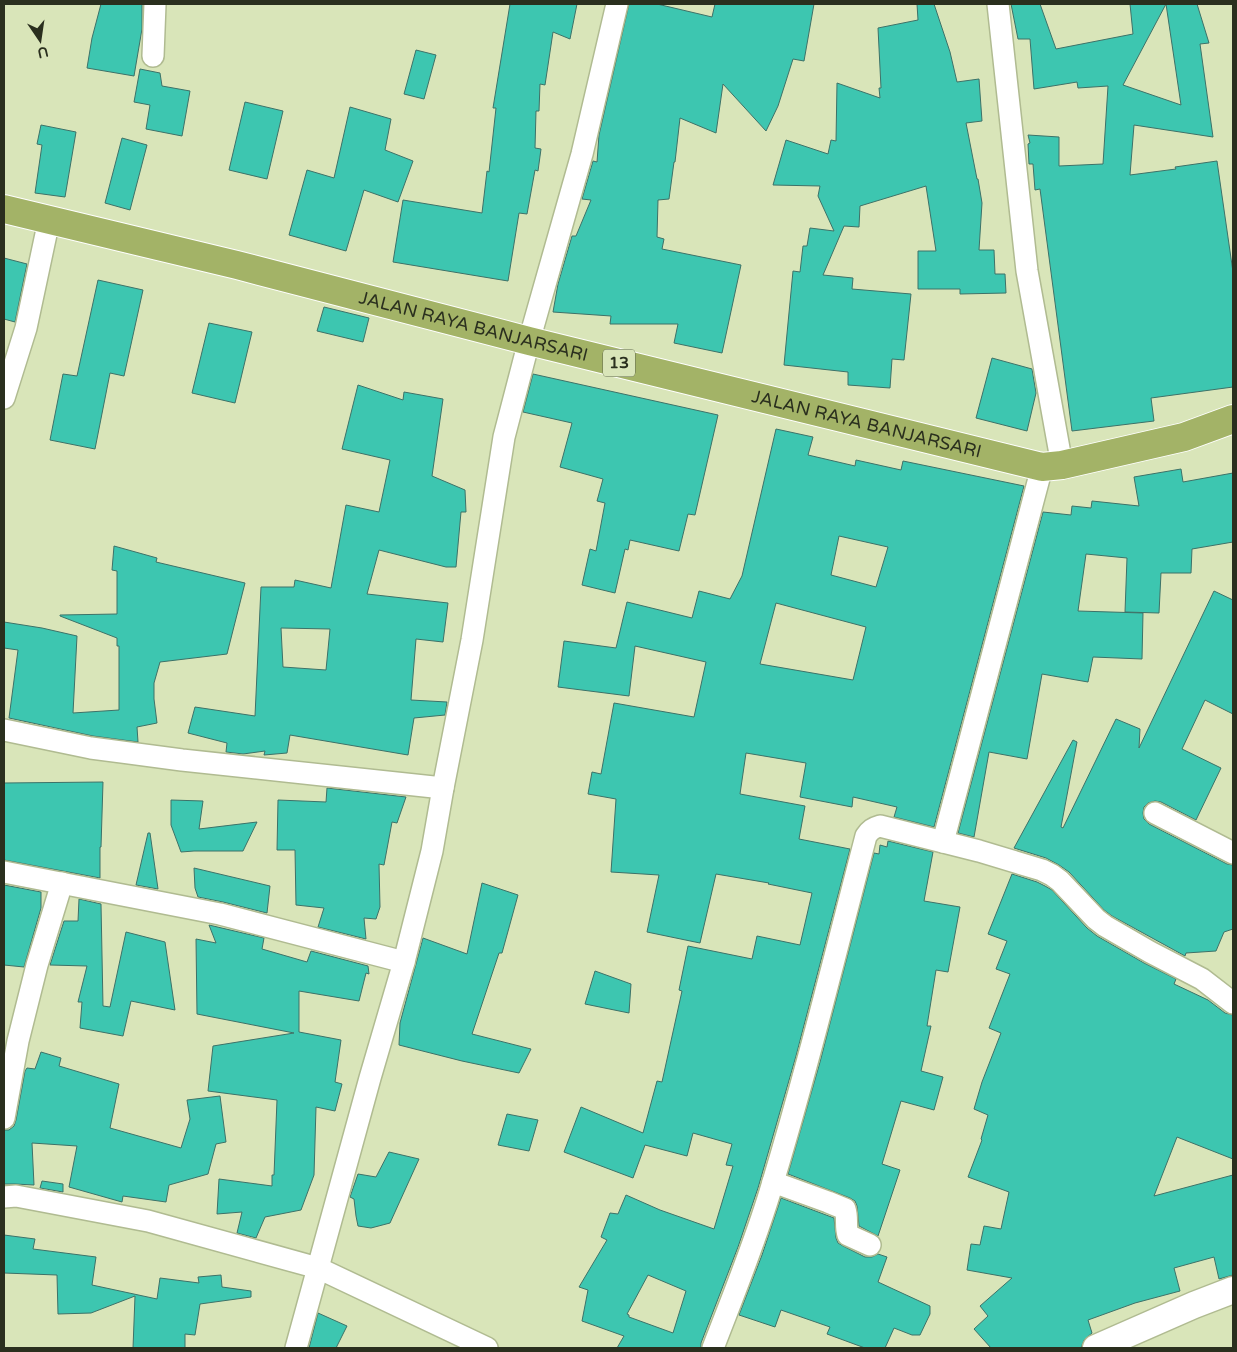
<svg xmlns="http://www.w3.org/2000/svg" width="1237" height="1352" viewBox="0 0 1237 1352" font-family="'Varela Round',sans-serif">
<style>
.building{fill:#3dc6b0;stroke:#3d7268;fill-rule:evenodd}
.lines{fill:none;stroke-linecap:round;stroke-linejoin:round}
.minor-casing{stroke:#b0bb91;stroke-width:24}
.tertiary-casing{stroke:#b0bb91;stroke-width:29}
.trunk-casing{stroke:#fff;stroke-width:30}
.minor{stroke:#fff;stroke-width:21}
.tertiary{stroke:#fff;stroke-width:26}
.trunk{stroke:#a3b367;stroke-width:28}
.labels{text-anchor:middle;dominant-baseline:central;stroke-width:5;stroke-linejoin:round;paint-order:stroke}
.shield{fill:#d9e5b9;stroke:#5e664c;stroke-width:1}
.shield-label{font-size:16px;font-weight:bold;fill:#2a2f1e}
.street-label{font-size:18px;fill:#2a2f1e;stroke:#d9e5b9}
</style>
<rect width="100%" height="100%" fill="#d9e5b9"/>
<g class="building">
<polygon points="101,4 142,4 142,29 134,76 87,68 92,38"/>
<polygon points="510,4 577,4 570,39 553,32 545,85 540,84 539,111 536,111 535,148 541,149 538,171 535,170 527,214 519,213 508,281 393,262 403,200 482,213 487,171 489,172 496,108 493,108"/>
<polygon points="629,4 657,4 712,17 715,4 814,4 804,61 793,59 778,106 766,131 723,84 716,133 680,118 675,162 674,162 669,199 658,200 657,237 664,239 662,249 741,265 722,353 674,343 678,324 610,324 611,316 553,312 558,284 572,236 576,236 591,200 582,199 593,161 597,162 599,135"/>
<polygon points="917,4 934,4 950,52 957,82 979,79 982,121 966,123 977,179 978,179 982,203 979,250 994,250 995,274 1005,274 1006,293 960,294 960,289 918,289 918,251 936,251 926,186 860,206 859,227 844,226 823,275 853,278 852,289 911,294 904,360 892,359 890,388 848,385 848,372 784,365 793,271 800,272 803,246 807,246 810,228 834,231 818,196 820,186 773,185 786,140 828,154 831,140 836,141 837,83 880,98 879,88 881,88 878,28 918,20"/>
<polygon points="1011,4 1040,4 1056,49 1133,34 1130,4 1166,4 1123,85 1181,105 1166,4 1197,4 1209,43 1200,44 1213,137 1134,125 1130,175 1176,169 1175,167 1217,161 1233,272 1233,387 1151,398 1154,421 1072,431 1040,189 1035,190 1033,164 1029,164 1028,144 1030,143 1028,135 1059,137 1059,166 1103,164 1108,86 1078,88 1077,82 1034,89 1030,39 1018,39"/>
<polygon points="416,50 436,55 424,99 404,94"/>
<polygon points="140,69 160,73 162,86 190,91 182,136 146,129 150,105 134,102"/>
<polygon points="245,102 283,111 267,179 229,170"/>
<polygon points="350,107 391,119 385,150 413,161 398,202 364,190 346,251 289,235 307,170 334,178"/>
<polygon points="41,125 76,132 65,197 35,193 42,145 37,144"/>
<polygon points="122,138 147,145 130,210 105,203"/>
<polygon points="4,258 27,264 15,322 4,319"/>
<polygon points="98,280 143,290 124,376 110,373 95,449 50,440 63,374 77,376"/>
<polygon points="324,307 369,318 363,342 317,331"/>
<polygon points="209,323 252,332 235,403 192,393"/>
<polygon points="992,358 1032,369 1036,393 1027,431 976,418"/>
<polygon points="533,374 718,415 695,515 688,514 679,551 630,540 628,550 625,549 615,593 582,585 590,549 596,551 605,503 597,501 603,479 560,467 572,423 523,412"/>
<path d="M358,385l45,15 1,-8 39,7 -11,77 33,14 1,22h-5l-5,55h-10l-67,-17 -12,44 81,9 -5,39 -27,-3 -5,61 36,2 -2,13 -31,3 -6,37 -118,-20 -3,18 -23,2 1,-4 -22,3 -17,-2 1,-9 -39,-10 7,-26 60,9 6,-129h33l1,-7 36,8 15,-83 33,7 11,-52 -48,-11zM281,628l49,1 -4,41 -43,-3z"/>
<path d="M776,429l37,8 -5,18 47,11 1,-6 45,10 2,-9 121,25 -90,341 -40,-10 3,-10 -44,-10 -1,10 -52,-10 6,-34 -60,-10 -6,41 65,12 -6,33 51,10 -54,207 -38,132 -20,59 -37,96v5h-84l7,-12 -42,-15 6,-31 -9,-3 28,-47 -6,-3 9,-24 8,1 8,-19 34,15 54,19 19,-63 -7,-1 6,-21 -39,-11 -6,23 -42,-11 -12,33 -69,-26 17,-45 62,26 14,-52 5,1 20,-91 -3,-1 9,-44 64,13 5,-23 43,9 12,-52 -44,-9 1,-1 -53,-9 -16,69 -53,-11 12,-57 -48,-3 5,-73 -28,-5 4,-22 9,2 13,-71 80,14 12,-55 -71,-16 -6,50 -71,-9 6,-46 52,7 11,-46 65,16 7,-27 31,8 12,-23zM839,536l49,11 -12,40 -45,-12zM776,603l90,24 -13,53 -93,-16zM648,1275l38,16 -13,42 -44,-16v-2l-2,-1z"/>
<polygon points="1181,469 1183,482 1233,473 1233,542 1192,549 1191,573 1161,573 1159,613 1125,612 1127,558 1086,554 1078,611 1143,613 1142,659 1093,657 1088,682 1042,674 1027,759 989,752 974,837 958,833 1043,512 1071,515 1072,506 1091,508 1092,501 1139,506 1134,477"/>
<polygon points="114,546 157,558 156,562 245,583 227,654 160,662 154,683 154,699 157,723 137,727 138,742 93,736 9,718 18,650 4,648 4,622 42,628 77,636 73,713 119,710 119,646 117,646 117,638 60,616 60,615 117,614 117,571 112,570"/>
<polygon points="1214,591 1233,600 1233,714 1205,700 1182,749 1221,768 1196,820 1161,802 1155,801 1148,803 1144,807 1143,813 1144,819 1149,824 1227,864 1233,865 1233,929 1224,932 1216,951 1186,953 1185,956 1112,916 1104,910 1069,872 1059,865 1046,858 1014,848 1073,740 1077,742 1061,827 1063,828 1116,719 1140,729 1139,748"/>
<polygon points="103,782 101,847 100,847 100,878 4,860 4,783"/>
<polygon points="327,788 406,797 397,823 392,822 384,865 379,864 380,907 376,919 364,918 366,939 318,927 324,908 296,905 295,850 277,850 278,800 326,802"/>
<polygon points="171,800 203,801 199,829 257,822 243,851 194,851 181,852 171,825"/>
<polygon points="148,833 150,833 158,889 136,885"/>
<polygon points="888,841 933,852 924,901 960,907 948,972 936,970 927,1026 931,1026 921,1071 943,1077 934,1110 901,1101 882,1164 900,1170 878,1236 859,1226 857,1206 855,1201 850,1198 788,1174 820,1062 874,853 879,854 880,845 887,847"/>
<polygon points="194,868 270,886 267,913 223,902 198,897 195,888"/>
<polygon points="1012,874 1037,882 1045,886 1052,890 1087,928 1097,936 1144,963 1176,979 1174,984 1208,1000 1225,1013 1233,1015 1233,1159 1177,1137 1154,1196 1233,1175 1233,1275 1219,1279 1214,1257 1174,1268 1180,1291 1135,1303 1088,1320 1092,1333 1084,1340 1081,1348 991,1348 974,1329 988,1316 980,1306 1012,1278 967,1270 971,1244 980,1245 984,1226 1001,1229 1009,1192 968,1177 982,1140 981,1139 988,1115 974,1109 982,1082 1001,1033 989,1028 1010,974 996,969 1007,941 988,934"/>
<polygon points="482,883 518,895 502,953 499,953 472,1034 531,1049 519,1073 462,1061 399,1045 400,1023 423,938 467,954"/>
<polygon points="4,885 41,892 41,908 24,967 4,965"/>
<polygon points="79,899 101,904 103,1006 110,1007 126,932 165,942 175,1010 131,1001 123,1036 80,1028 82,1002 78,1002 87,966 50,965 64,921 78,921"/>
<polygon points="209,925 264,938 262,949 307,962 311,951 368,966 369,974 366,973 359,1001 299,991 299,1032 341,1040 335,1082 342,1084 335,1111 316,1107 314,1175 301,1210 265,1217 256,1238 237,1233 242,1212 217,1214 219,1179 272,1186 272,1175 274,1175 277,1100 208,1091 213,1046 294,1033 197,1014 196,939 216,943"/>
<polygon points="595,971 631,984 629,1013 585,1004"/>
<polygon points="41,1052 61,1058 59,1066 119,1084 110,1128 181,1148 190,1119 187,1100 220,1096 226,1142 216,1144 208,1174 169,1185 166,1202 123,1196 122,1202 69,1187 77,1146 32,1143 34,1185 15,1184 4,1184 4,1130 9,1130 14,1126 16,1120 25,1071 27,1068 35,1069"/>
<polygon points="507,1114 538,1120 529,1151 498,1145"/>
<polygon points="389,1152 419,1159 390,1223 371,1228 358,1226 356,1216 354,1199 350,1197 358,1174 376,1177"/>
<polygon points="42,1181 63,1184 63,1192 40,1188"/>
<polygon points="781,1198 834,1218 836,1238 838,1243 843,1246 865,1257 872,1257 878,1254 887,1257 878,1282 930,1306 930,1314 920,1335 912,1335 894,1328 885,1348 865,1348 827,1334 830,1327 781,1310 775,1327 739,1315 762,1255"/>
<polygon points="4,1235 35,1239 33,1249 96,1257 92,1285 157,1299 160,1278 199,1283 198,1277 221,1275 222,1287 251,1291 251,1297 200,1304 195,1335 185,1334 185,1348 133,1348 135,1296 91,1313 58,1314 57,1275 4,1273"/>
<polygon points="318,1313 347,1326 336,1348 309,1348"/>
</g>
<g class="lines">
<defs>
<g id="minor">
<polyline points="998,4 1027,271 1062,465"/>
<polyline points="153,56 155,4"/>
<polyline points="4,398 26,328 49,220"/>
<polyline points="4,730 91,748 182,760 443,788"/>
<polyline points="1155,813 1233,853"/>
<polyline points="943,842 1042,467"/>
<polyline points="4,872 220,914 404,962"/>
<polyline points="4,1118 18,1041 37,965 62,883"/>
<path d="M773,1182l55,20 17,7c3,9 0,17 3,26l22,10"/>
<polyline points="4,1197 16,1196 148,1221 318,1268 487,1348"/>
<polyline points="296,1348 370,1078 404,962 432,851 443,788 472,640 504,437 529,341 582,154 617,4"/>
<path d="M713,1348c20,-52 41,-103 57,-156 36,-118 65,-237 96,-356 4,-6 7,-8 14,-10l99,25 63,19 10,5 8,6 36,38 9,7 45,26 52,27 31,24"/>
</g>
<polyline id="tertiary" points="1096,1348 1194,1305 1233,1290"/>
<g id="trunk">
<path id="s1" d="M4,209l233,56 292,76 513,126 20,-2 122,-28 49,-18"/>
</g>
</defs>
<use href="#minor" class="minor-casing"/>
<use href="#tertiary" class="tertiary-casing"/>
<use href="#trunk" class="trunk-casing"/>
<use href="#minor" class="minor"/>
<use href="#tertiary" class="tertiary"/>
<use href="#trunk" class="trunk"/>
</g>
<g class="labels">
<rect class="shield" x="603" y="349.5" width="32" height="27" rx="4"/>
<g class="shield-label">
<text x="619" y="363">13</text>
</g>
<g class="street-label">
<text stroke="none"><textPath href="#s1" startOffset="484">JALAN RAYA BANJARSARI</textPath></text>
<text stroke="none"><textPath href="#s1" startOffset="889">JALAN RAYA BANJARSARI</textPath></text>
</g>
</g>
<rect width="1237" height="1352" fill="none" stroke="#2a2f1e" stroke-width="10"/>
<g transform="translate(40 40) rotate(167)" stroke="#d9e5b9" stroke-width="4" paint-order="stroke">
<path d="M0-4L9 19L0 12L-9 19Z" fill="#2a2f1e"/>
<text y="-8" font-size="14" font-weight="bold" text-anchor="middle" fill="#2a2f1e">U</text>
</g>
</svg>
